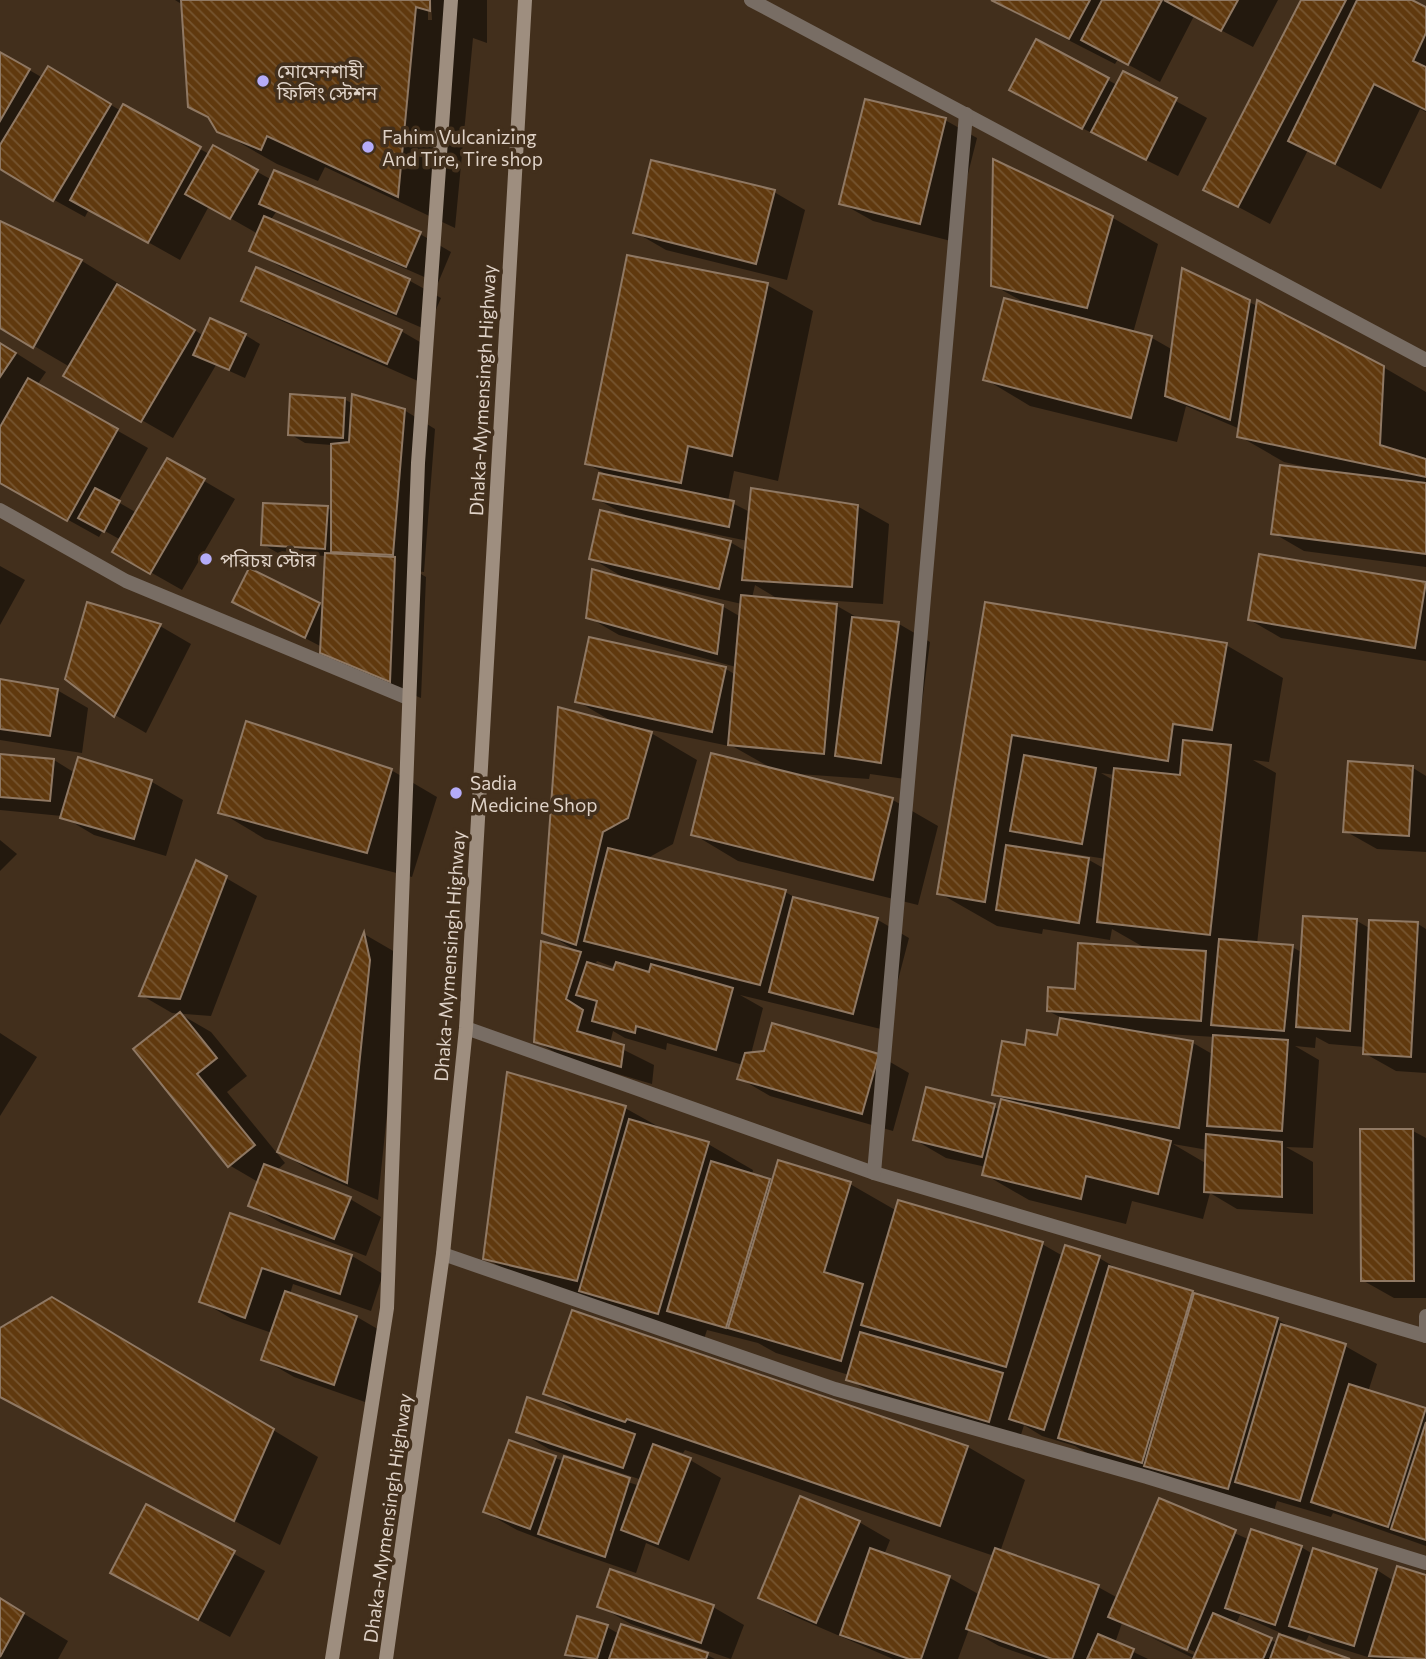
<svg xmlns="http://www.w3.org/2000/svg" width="1426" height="1659" viewBox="0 0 1426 1659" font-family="Commissioner,'Noto Sans Bengali',sans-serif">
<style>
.shadow{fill:#0007;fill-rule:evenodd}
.building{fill:url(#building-back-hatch);stroke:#8f7863;stroke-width:2}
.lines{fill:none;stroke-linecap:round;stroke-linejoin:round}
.service{stroke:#786d64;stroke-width:14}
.minor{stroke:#786d64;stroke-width:14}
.secondary{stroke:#9e8e7f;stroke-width:14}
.poi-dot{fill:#b5acf8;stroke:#422f1c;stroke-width:2.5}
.labels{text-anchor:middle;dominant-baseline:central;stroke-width:7;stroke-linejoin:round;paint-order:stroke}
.poi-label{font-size:19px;fill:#dfd2c7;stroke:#422f1c;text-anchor:start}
.street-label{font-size:19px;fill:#dfd2c7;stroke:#422f1c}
</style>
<defs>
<pattern id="building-back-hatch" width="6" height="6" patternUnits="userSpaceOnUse" patternTransform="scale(1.75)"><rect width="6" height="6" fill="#60390e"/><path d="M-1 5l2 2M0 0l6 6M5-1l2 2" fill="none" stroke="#765530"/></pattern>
</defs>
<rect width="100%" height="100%" fill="#422f1c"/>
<g class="shadow">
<polygon points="175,0 428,0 428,20 432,20 431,0 487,0 487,43 473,38 455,228 325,167 318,181 277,164 219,131 183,5"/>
<polygon points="990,0 1278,0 1253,47 1194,16 1160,82 1118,59 1115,64"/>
<polygon points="1303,0 1408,0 1426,9 1426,112 1420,109 1381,189 1308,150 1270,224 1205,189"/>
<polygon points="1037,41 1117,85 1124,73 1207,118 1178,176 1042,108"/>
<polygon points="0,53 43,78 80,86 121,111 123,106 209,154 213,147 272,180 420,234 451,252 438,283 276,212 270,221 410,281 441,298 427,330 283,268 251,250 258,234 209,206 180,260 89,209 85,217 0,170"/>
<polygon points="945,120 977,138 951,241 873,221 841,203"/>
<polygon points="995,162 1113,218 1158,244 1133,333 1152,338 1173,350 1249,302 1383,367 1426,392 1426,567 1304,551 1273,533 1306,467 1284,462 1239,436 1240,429 1186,406 1177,442 1030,406 985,379 1027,304 993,285"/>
<polygon points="774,192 805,210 787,280 666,250 635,232"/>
<polygon points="0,223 82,261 204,336 245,335 260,344 245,378 216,365 173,438 65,376 70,367 0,326"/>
<path d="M767,285l46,26 -35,170 -44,-10 -6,30 22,11 107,-6 32,18 -6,80 -108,-7 -20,-12 -3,13 85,8 23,13 39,5 31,18 -18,138 -42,-6 -1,5 -84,-6 108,27 45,26 -20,79 -180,-44 -45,-27 80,-65 -39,-22 -121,-25 -36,-21 149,-32 10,6v-8l-117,-32 -31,-18 38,-38 -35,-21 40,-40 -36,-20 16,-21 -25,-14zM661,523l87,18 -1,11 -17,-10 -70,-16zM636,580l106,24 -1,13 -19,-11 -86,-23z"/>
<polygon points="243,300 401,331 432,349 418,381 275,318"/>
<polygon points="0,343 46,372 37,385 148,448 118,502 137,513 168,460 235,499 182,590 115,552 121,540 103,530 99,537 0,482"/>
<polygon points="344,399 353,404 404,410 435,429 424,572 416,571 426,577 421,698 354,671 322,652 322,647 234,601 250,570 324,607 326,556 278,553 262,544 327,508 333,511 332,445 305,443 290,434"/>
<polygon points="1260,556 1426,583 1426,661 1281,638 1250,620"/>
<polygon points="0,566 25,580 0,625"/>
<polygon points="89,604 160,626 191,644 146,733 115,715 67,679"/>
<path d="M986,604l240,41 57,33 -14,84 -16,-2 23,13 -19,171 35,3 11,6 2,-35 52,3 14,8 47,-5 8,5v144l-30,-2 -32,-18 1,-6 -36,-3 -13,-7 -1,11 -20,-2 24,14 -6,88 -27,-1 27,15v52l-76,-5 -27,-16 -7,26 -71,-18 -6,23 -97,-24 -45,-26 2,-7 -40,-9 -31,-18 12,-51 73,20 3,-10 -9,-4 65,-58 3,-19 -14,-7 99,-62 -35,-20 -2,11 -67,-11 -1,5 -45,-8 -58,-33zM1101,773l14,2v6zM1056,851l50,8 -1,10 -16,-9 -34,-5zM1151,1033l64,4 -1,18 -21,-12 -42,-7zM1173,1144l35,6 -1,14z"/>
<polygon points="0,681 57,690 88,708 82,753 0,740"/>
<path d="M651,733l46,27 -24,84 -27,15 139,33 15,8 78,20 31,18 -24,92 -145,-35 23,13 -12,46 127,1 31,18 -16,58 -123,-35 -31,-18 4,-13 -76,-22 -1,7 -41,-12 -12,-7 -3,12 44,22 -2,19 -85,-25 -32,-18 42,-90 -33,-19zM597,961l19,7 -1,4 -19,-9zM623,962l11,6 -12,-2z"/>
<polygon points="0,756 54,760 75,773 79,759 152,782 183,800 166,856 94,835 62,816 0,810"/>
<polygon points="1413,768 1426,776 1426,852 1377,849 1345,831"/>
<polygon points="391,770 437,797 412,877 265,839 220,812"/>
<polygon points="0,840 17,854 0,871"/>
<polygon points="226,878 257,896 211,1016 172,1013 141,995"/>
<polygon points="364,934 395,952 401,979 378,1200 310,1170 279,1152"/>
<polygon points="180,1014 211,1032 247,1076 227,1092 285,1163 276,1171 350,1199 381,1217 366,1256 281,1223 250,1205 258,1182 229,1165 135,1049"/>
<polygon points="0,1033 37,1057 0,1116"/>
<polygon points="625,1108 668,1132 708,1144 753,1170 752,1175 773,1182 850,1184 897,1211 1042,1244 1063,1256 1099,1258 1125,1273 1277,1319 1297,1331 1345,1346 1377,1364 1368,1392 1426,1411 1426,1546 1333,1513 1331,1517 1277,1501 1273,1514 1106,1464 1075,1446 1042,1436 1024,1425 1020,1438 879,1397 848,1379 849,1375 776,1353 758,1343 707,1330 704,1339 530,1284 485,1258"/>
<polygon points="1413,1131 1426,1138 1426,1298 1394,1298 1362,1280"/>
<polygon points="231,1215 352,1256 383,1274 371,1311 293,1284 290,1294 357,1317 388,1335 365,1402 294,1377 263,1359 272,1333 232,1319 201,1301"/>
<polygon points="98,1325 318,1457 280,1545 0,1397 0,1330"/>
<path d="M545,1393l423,54 57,33 -25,72 98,35 20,11 42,-98 90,40 51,7 12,7 64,16 17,11 32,-5v83h-52l-51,-16 -14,-8 -3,6 -23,-7 -1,3 63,22h-150l-73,-36 -7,20 33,16h-112l-37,-13 -30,-17 -11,30h-65l-102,-44 -31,-18 99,-75 31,18 -6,15 66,23 30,17 14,-39 -309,-106 -2,3 -19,-6 -1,3 27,10 31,18 -32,83 -43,-18 -10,30 -64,-22 -55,-21 -32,-18 70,-54 85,28 2,-6 -93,-31 -31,-18 71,-13zM1240,1615l41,18 -4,10 -41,-19zM1141,1629l54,23 -1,3 -53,-22z"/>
<polygon points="147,1506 265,1571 230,1637 143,1590"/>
<polygon points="0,1599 68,1641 58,1659 0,1659"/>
<polygon points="599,1606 713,1607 744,1625 731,1659 631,1624"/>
<polygon points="622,1626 707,1655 715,1659 576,1659 567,1654 607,1627 619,1634"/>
</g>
<g class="building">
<polygon points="181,0 430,0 430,11 416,7 398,197 267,136 261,150 217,132 208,117 188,107"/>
<polygon points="991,0 1090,0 1069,39"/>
<polygon points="1102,0 1162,0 1128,65 1081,40"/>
<polygon points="1164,0 1238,0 1221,31"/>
<polygon points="1301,0 1346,0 1238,207 1203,190"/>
<polygon points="1357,0 1412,0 1426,7 1426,33 1413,61 1426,67 1426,110 1374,84 1335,164 1288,141"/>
<polygon points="1036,39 1109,78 1082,129 1009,90"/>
<polygon points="0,52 30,69 0,121"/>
<polygon points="48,66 111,104 53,201 0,169 0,145"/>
<polygon points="1123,71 1177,98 1146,160 1091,132"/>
<polygon points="865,99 946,118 920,224 839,204"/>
<polygon points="123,104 201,147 148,243 70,200"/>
<polygon points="213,145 258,170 230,219 185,194"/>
<polygon points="993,159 1113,216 1087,308 991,286"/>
<polygon points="651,160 775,190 756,264 633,233"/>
<polygon points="274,170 421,232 406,267 259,204"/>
<polygon points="264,216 410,279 396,314 249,251"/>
<polygon points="0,221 82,260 33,348 0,328"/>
<polygon points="627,255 768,283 732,456 688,446 681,483 585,464"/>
<polygon points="256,267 402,330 387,364 241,301"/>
<polygon points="1182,268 1250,300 1230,420 1165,396"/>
<polygon points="117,284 195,330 141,422 63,376"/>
<polygon points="1004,298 1152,336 1131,418 983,380"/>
<polygon points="1257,300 1384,366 1380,445 1426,459 1426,477 1237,437"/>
<polygon points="210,318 246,334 229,370 193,355"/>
<polygon points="0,343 16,353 0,377"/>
<polygon points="28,378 118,429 67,521 0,483 0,427"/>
<polygon points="290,394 345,398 343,438 288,435"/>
<polygon points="352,394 405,409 393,555 331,552 331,444 349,442"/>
<polygon points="167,458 205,479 150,574 112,552"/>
<polygon points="1280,465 1426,483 1426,554 1271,534"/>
<polygon points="599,473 734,501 729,527 593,499"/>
<polygon points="95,488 120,501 104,532 78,518"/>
<polygon points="751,488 858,505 852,587 742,580"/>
<polygon points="263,503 328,506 325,549 261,545"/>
<polygon points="600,510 731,541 719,589 589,559"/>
<polygon points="325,553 395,557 390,682 320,653"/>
<polygon points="1259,554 1426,582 1415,648 1248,620"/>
<polygon points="249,568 320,603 305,638 232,602"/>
<polygon points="592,569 723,605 717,654 586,618"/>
<polygon points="741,595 837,604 824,754 728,745"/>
<polygon points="87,602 161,624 114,717 65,679"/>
<polygon points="985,602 1227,643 1212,730 1173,724 1168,761 1012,735 985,902 937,894"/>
<polygon points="852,617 899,622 881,763 835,756"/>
<polygon points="589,637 726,667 712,732 575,702"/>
<polygon points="0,679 58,689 50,736 0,729"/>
<polygon points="558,707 652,732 628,818 603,832 576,945 542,933"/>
<polygon points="246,721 392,769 367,853 218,813"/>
<polygon points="1183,740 1231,745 1210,935 1097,922 1114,768 1180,775"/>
<polygon points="711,753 893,798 873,880 691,835"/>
<polygon points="0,754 54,759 50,801 0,797"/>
<polygon points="1024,755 1096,768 1082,844 1010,831"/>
<polygon points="78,757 152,780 134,839 60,818"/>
<polygon points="1348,761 1413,766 1409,836 1343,832"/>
<polygon points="1006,845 1089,858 1079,923 996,910"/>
<polygon points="608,848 786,890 760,985 584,941"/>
<polygon points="196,860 227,876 180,999 139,996"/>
<polygon points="793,897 878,918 853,1014 769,992"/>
<polygon points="1303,916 1357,919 1350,1031 1296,1027"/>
<polygon points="1369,920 1418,922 1411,1057 1363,1054"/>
<polygon points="364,932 370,960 347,1183 277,1152"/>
<polygon points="1219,939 1293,945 1284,1031 1211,1025"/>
<polygon points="541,941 581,952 566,999 583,1010 577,1031 624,1045 621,1067 534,1042"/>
<polygon points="1078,943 1206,951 1201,1021 1047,1011 1048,987 1075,989"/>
<polygon points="587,962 613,970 616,962 649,972 651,964 733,988 716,1050 636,1026 635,1033 592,1021 597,1001 576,995"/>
<polygon points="180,1012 217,1058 197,1074 255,1145 228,1167 133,1049"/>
<polygon points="1060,1018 1193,1041 1179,1128 992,1095 1002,1041 1025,1045 1027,1030 1057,1035"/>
<polygon points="772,1023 879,1054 862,1114 737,1079 745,1053 764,1051"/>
<polygon points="1213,1035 1288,1040 1282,1131 1207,1126"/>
<polygon points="507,1072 626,1106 577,1281 483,1259"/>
<polygon points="926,1087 995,1104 982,1157 913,1140"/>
<polygon points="1001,1099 1171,1141 1158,1194 1086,1176 1081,1199 982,1175"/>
<polygon points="629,1119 709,1142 658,1314 579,1291"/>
<polygon points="1360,1129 1413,1129 1414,1281 1361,1281"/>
<polygon points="1206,1134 1282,1142 1282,1197 1204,1192"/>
<polygon points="778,1160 851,1182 824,1272 863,1284 841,1361 728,1328"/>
<polygon points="711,1161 770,1179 726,1328 667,1311"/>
<polygon points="264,1164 351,1197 334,1239 248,1206"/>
<polygon points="898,1200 1043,1242 1006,1367 861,1325"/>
<polygon points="230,1213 352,1255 340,1294 262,1268 245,1318 199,1302"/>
<polygon points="1065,1245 1100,1256 1044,1430 1009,1419"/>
<polygon points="1109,1266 1193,1291 1142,1463 1058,1438"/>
<polygon points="285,1291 357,1316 334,1385 261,1360"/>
<polygon points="1194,1293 1278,1318 1228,1489 1144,1466"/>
<polygon points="52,1297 274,1429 234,1521 0,1397 0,1328"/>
<polygon points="572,1310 968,1446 940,1526 627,1419 625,1422 543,1394"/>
<polygon points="1281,1324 1346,1344 1300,1501 1235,1482"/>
<polygon points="860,1332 1003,1373 989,1422 846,1380"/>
<polygon points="1349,1384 1426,1408 1388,1527 1311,1502"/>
<polygon points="527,1397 635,1434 623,1468 516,1432"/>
<polygon points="1426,1422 1426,1540 1391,1529"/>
<polygon points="509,1440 556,1456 530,1529 483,1512"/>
<polygon points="653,1444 691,1458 658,1544 621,1530"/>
<polygon points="564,1456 630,1478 605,1557 538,1534"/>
<polygon points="800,1496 860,1521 816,1623 758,1598"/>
<polygon points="1159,1498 1236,1530 1187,1650 1108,1617"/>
<polygon points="146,1504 235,1551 198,1620 110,1573"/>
<polygon points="1251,1529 1302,1546 1275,1625 1225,1608"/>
<polygon points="870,1548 950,1576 921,1659 909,1659 840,1635"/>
<polygon points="995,1548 1099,1585 1072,1659 1052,1659 966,1629"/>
<polygon points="1313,1548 1377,1569 1354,1646 1289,1626"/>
<polygon points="1397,1566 1426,1575 1426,1659 1369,1656"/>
<polygon points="610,1569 714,1605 701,1643 597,1607"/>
<polygon points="0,1598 24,1613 0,1657"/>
<polygon points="1213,1613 1272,1638 1263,1659 1193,1659"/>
<polygon points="577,1616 608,1625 597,1659 565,1655"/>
<polygon points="621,1624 708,1653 706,1659 609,1659"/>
<polygon points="1098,1634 1134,1649 1130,1659 1087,1659"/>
<polygon points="1279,1634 1350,1659 1270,1659"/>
</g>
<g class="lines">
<polyline class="service" points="443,1254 835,1389 1147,1477 1426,1563"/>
<g class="minor">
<polyline points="751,0 1426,360"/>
<polyline points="0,510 126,581 408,698"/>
<polyline points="466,1028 874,1173 1426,1336"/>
<polyline points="874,1173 966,114"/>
<polyline points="1426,1336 1426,1316"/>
</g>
<g class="secondary">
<polyline points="332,1659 387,1308 418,463 451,0"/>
<polyline points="386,1659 443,1254 466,1028 525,0"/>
</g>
</g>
<g class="poi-dot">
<circle cx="263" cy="81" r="7"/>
<circle cx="368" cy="147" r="7"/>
<circle cx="206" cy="559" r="7"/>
<circle cx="456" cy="793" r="7"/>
</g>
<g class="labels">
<g class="poi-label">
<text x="277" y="70">মোমেনশাহী<tspan x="277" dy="22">ফিলিং স্টেশন</tspan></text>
<text x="382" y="136">Fahim Vulcanizing<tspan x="382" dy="22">And Tire, Tire shop</tspan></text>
<text x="220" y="559">পরিচয় স্টোর</text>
<text x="470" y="782">Sadia<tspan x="470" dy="22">Medicine Shop</tspan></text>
</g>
<g class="street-label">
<text transform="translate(482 390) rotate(-87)">Dhaka-Mymensingh Highway</text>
<text transform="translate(449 956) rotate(-86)">Dhaka-Mymensingh Highway</text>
<text transform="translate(387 1518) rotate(-82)">Dhaka-Mymensingh Highway</text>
</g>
</g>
</svg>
